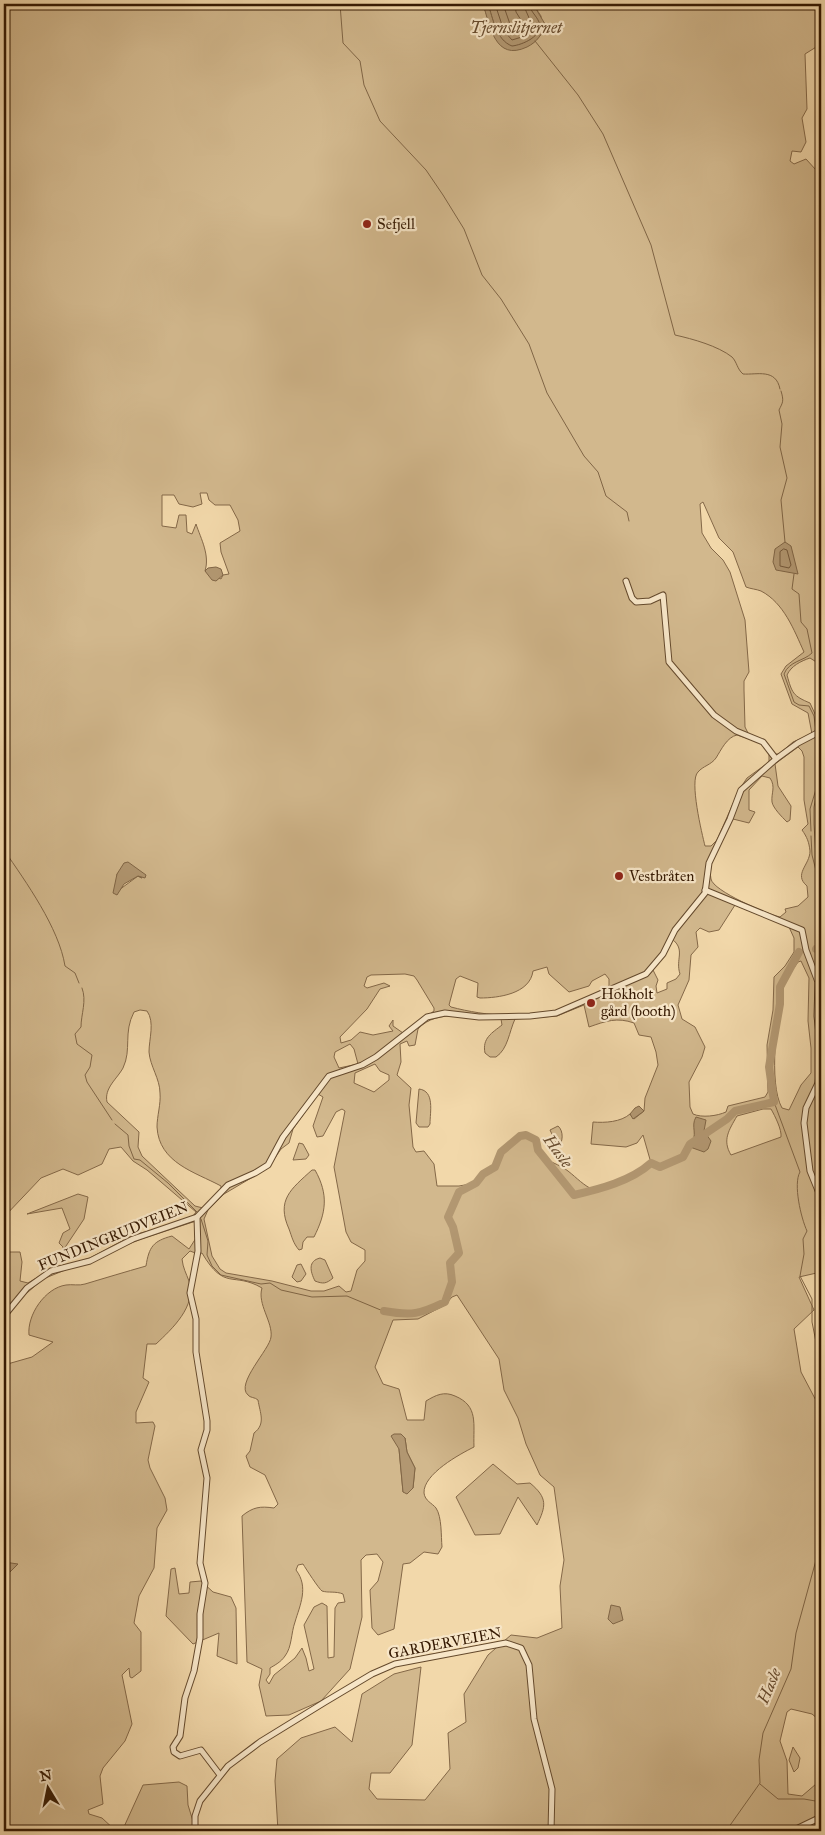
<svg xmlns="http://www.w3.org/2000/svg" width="825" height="1835" viewBox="0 0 825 1835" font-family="'IM FELL Great Primer',serif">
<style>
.green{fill:#d2b88d;stroke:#846848;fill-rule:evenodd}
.water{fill:#b29771;stroke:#806545}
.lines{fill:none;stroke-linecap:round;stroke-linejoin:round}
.shore{stroke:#74583a;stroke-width:1}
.stream{stroke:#806545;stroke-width:1}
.river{stroke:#b29771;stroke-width:8}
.minor-casing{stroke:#64492c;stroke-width:7}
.minor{stroke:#f7e6c8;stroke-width:5}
.poi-dot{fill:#8f2418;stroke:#f7e6c8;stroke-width:2}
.labels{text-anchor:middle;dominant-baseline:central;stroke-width:4.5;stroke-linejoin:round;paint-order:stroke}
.poi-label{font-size:15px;fill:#351902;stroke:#f7e6c8;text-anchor:start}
.street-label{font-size:15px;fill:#351902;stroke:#f7e6c8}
.water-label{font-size:16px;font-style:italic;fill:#674b2e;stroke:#f7e6c8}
</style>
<rect width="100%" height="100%" fill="#f2d8aa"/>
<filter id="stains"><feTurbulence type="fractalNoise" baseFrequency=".004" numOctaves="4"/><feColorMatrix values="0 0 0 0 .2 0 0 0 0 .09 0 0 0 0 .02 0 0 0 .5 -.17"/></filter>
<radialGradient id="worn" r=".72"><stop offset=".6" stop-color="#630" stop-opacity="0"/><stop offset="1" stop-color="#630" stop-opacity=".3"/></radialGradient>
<g class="green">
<path d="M4,4h479l11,32 39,7 10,-10 -2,-17 -8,-12h288v40l-16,10 2,55 -5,9 4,24 -5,10 -9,-1 -2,10 4,3 12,-5 10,11 5,-1v429l-3,9 3,4v54l-11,-7c-9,3 -19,8 -23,17 5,18 6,21 23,28l11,24v45l-7,35v17l2,33 5,22v79l-3,3 -1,7 4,12v292l-22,5 15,33 -20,19 7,43 20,38v308l-3,1 -6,-5 -21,-5 -4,3 -7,29 7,20 1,33 14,2 14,-12 1,10 4,3v34h-13l-5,-2 -5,2h-520l-3,-50 2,-22 24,-21 34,-11 17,15 10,-48 32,-20 27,-7 -9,78 -22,28h-19l-2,16 8,10 48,1 25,-31 -2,-36 18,-11 -2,-28 24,-39 23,-20 26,3 25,-10 -2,-42 4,-26 -10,-73 -14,-12 -14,-31 -8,-26 -14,-28 -5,-31 -42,-64 -5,2 -7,8 -27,14 -25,1 -18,47 8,17 16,5 8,31h17l2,-19c10,-6 18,-10 29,-5 24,10 18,28 19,51 -14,7 -51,27 -50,46 1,8 8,10 12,15 6,9 5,28 6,39l-4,7 -14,-2 -14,11 -7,1 -9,65 -16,6 -6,-7 -2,-38 8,-9 5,-19 -6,-8 -11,1 -5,5 1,57 -12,52 -29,32 -32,14 -23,1 -7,-31 3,-16 -15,-7 -5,-146c11,-9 18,-10 32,-8l4,-4 -13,-29 -15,-8 -4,-11 4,-5 4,-18c12,-9 6,-20 4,-33 -3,-3 -8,-2 -10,-5 -13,-11 22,-46 23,-58 2,-15 -14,-33 -9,-49 -29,-17 -37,4 -60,-35l-4,1 -8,-3 -8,8c1,9 4,14 7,22 8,25 -17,48 -33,63h-9l-4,34 6,4 -13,30v11l17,-1 2,4 -7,34 2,8 15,30 2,12 -10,18 -3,40 -15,28 -5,27 7,9v39l-9,7 -2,-1 -1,-9 -7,7 10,49 -7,17 -22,27 -3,8 3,28 -15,6 1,4 13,4 14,13h-112v-466l28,-8 21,-15 -24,-7c-2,-20 16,-47 37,-50 6,-1 13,1 19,-1 20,-6 40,-12 61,-18 3,-19 7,-25 26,-30l17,13 7,-11 -1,-16h-2l-52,17 -98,40 -23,20 -16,20v-67h16l2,10 -2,19 8,2 20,-12 42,-13 43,-23 39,-10 21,-9 3,-4 -49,-42 -14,-9 -12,-14 -12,2 -7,15 -24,11 -15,-6 -22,9 -37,39zM200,493h7l2,7 6,5h15l8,15 2,11 -20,12 1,9 8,22 -6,1 -2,4 -16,-8c5,-16 -4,-32 -9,-47l-4,10 -5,-2 -1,-17h-7l-3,13 -14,-2v-31h12l5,9 14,3 9,-3zM703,502l16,36 14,14 13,35c5,2 10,2 15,4 23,12 33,39 43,61l-18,14 -5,8 11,30 16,9 4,21 -19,8 -14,12h-4l-8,-11 -18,-8 -4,-8 -1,-37v-9l5,-9 -4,-52 -15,-48 -7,-12 -12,-12 -9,-15 -2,-29zM737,735l25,8 7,8v11l-22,16 -8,12 -22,50 -6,6h-6c-3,-12 -16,-66 -7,-74 5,-6 13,-7 18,-14 5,-8 11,-21 21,-23zM798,747l4,4 2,6v43l4,24 -6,6c5,7 7,12 8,21 0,14 -17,23 -3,35l1,11 -10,9 -13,3 1,3 -6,5c-13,-3 -67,-26 -69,-38 -4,-19 13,-45 22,-60l16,4 6,-11 -6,-2v-20l13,-14 8,2c6,9 1,15 2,24 1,6 10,15 15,20l3,-2 1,-14 -13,-20 -3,-22zM122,869l20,9 -4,-2 -19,14 -2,-16zM735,905l54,22 5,11v14l-9,14 -11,11 -1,33 -6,35 1,47 -3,5 -37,9 -2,6c-9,4 -24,6 -33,2l-3,-7 -1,-25 13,-25 3,-10 -10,-20 -13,-8 -4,-14 11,-25 2,-25 7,-8 -2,-15 4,-4 9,4 10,-2zM672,939c14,11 3,20 8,35l-4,5 -9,4v6l-10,4 -1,-7 2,-6 -5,-10zM801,961l8,17 -1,43 3,27v25l-10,12 -12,25 -7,-2c-14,-25 -5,-95 2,-123 2,-8 9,-15 14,-23zM547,967l2,7 20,18 20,-6 3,-5 13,-7 4,5v7c-13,7 -27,16 -41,22 -34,13 -83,8 -117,-1l-2,-2 7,-26 4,-3 18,7 -1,14 3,1c18,0 50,-4 53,-27zM405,974l9,2 3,4 17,28v3l-31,22 -10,-7v-6l-4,6 4,5 -20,4 -13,-3 -9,8 -10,3 -1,-6 27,-28 13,-20 10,-3 -6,-3 -17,5 -3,-2 3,-9 4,-2zM584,1005l5,22c17,-6 28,-10 45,-4l5,12 12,2 5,15 2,13 -13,33 -1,13 -10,8 -4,-5c-9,8 -25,9 -37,8l-2,22 35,3 11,-4 6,-8 8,28 -11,10 -46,17c-10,-4 -17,-12 -26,-19 -15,-11 -27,-8 -32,-31l-10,-5 -6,1 -19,16 -6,15 -12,7 -7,9 -17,3h-22l-3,-22 -10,-13 -8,1 -3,-5 -4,-42 2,-17 -14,-13 4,-13 -1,-18 7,-3 2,5 6,-1 3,-16c20,-22 56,-10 83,-10l1,6c-10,8 -20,13 -17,28l5,4h6c12,-8 13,-25 19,-38l42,-3zM140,1010l7,1c8,11 2,28 2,41 1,14 11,27 11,41 1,11 -3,23 -3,34 2,36 38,45 64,59v3l-18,19 -8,-2 -53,-50 -4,-9 1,-15 -32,-30c-3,-14 10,-23 16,-34 9,-19 0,-35 11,-56zM350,1044l4,5 4,15 -19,4 -5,-11 1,-5zM375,1064l5,7 9,4v5l-15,12 -20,-9 1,-10zM318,1094l5,3 -10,29 4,11 6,-1 13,-24 6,-3 3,2 -11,56 12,65 5,10 14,8v11l-8,9 -6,21 -5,1 -7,-6 -15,5h-13l-39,-10 -46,-8 -6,-4 -8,-13 -8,-37 4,-9 16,-16 44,-26 13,-19 8,-6 4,-14zM763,1109h8c4,7 11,21 10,28l-50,18c-9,-15 -2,-25 6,-39zM405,1438l2,14 8,16 -2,20 -10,4 -4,-43zM303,1564c3,5 16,25 19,27 6,2 14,0 21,3l2,8 -7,1 -3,5 -1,49 -6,1 -1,-52 -5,-3 -8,4 -10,18 10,44 -5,2 -3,-13 -4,-10 -7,10 -21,17 -5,9 -3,-4 4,-6v-6c5,-3 11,-6 15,-12 7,-9 6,-23 10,-34 5,-17 14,-35 1,-52l2,-5z"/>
<path d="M419,1089c16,2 11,23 11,35l-2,3h-9l-3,-4z"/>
<path d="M558,1126c6,5 5,17 0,21l-8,-17z"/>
<polygon points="299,1143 303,1144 309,1155 306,1159 293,1160"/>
<path d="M312,1170h3c14,25 11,43 -1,67h-7l-4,5 -1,7 -3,1c-6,-7 -7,-13 -10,-21 -13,-29 2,-40 23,-59z"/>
<polygon points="78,1194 88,1197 84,1219 62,1252 63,1247 59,1243 63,1233 70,1229 62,1208 27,1214"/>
<path d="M320,1258l5,2 8,18c-7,6 -10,6 -18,3 -5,-10 -7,-20 5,-23z"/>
<polygon points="301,1264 306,1274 301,1281 297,1282 292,1277 297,1265"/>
<path d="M493,1464l24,20 13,-1c18,15 16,23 7,42l-19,-28 -18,37 -25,1 -19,-38z"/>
<polygon points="175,1568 179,1594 189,1593 190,1582 201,1581 213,1592 231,1597 236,1608 237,1664 217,1656 219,1633 193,1644 166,1616 171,1569"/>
<polygon points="793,1747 800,1758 798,1768 794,1772 789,1760"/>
<polygon points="179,1782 187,1786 188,1805 196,1831 116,1831 123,1829 143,1785"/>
</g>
<g class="water">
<path d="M483,4h50l12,20c-3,11 -8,18 -18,23 -32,15 -37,-21 -44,-43z"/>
<polygon points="785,542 791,546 798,574 776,570 773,562 775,549"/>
<polygon points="216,567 221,569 223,575 216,581 212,580 205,571 208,568"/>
<polygon points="128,862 146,875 145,878 138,876 124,884 117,895 113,893 117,874 124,863"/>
<polygon points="639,1106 644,1111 633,1119 630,1114 635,1108"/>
<path d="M696,1117l10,3 -2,11 7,10 -3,8 -4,3 -14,-5c9,-13 0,-20 6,-30z"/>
<polygon points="394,1434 401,1434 405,1438 407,1452 415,1468 413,1488 407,1494 403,1492 399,1449 391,1436"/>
<polygon points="4,1562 18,1564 4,1578"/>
<polygon points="611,1605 620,1607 623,1620 613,1624 608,1619"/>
</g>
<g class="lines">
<g class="shore">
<path d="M488,4c5,14 8,36 24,42 10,-1 32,-10 27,-24 -3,-7 -9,-11 -10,-18"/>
<polyline points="495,4 504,31 512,40 525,36 533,27 523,4"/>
<polyline points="503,4 511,27 515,32 524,25 516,12 515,4"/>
<polygon points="784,549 787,550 791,565 789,568 780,566 780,552"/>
</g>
<g class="stream">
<polyline points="340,4 343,43 360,61 364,85 380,121 426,170 443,195 464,229 482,275 501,299 529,344 547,393 584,456 598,472 606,496 627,512 629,521"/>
<path d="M535,41l43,54 25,39 48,111 24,90c18,4 43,11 57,22 5,5 5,12 11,17 14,1 33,-6 37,15"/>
<path d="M781,391c3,10 2,11 -2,19l3,14 -2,23 7,31 -6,22 4,42"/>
<path d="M794,574l-2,15 7,5 2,28 6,7 5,24c-8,8 -23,8 -28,21l10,28 5,3 10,1 5,10 2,15"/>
<polyline points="811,831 810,809 820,776 817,738"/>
<polyline points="811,836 812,855 821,890"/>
<path d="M4,850c22,32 55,78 61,116l10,7 4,10"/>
<path d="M82,988c5,13 -1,26 -1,39l-6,7 2,10 15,11 -2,12 -5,8 2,7 25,38"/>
<path d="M774,1102l26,70c-7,12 1,46 7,59l-4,8 1,15 -4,22 12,23v23l9,45"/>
<polyline points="115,1124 128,1135 129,1146 134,1159 140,1160 168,1183 197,1212"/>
<polyline points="201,1219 208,1241 207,1255 212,1266 221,1275 261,1284 270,1283 281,1290 312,1297 347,1296 383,1311"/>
<polyline points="760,1784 778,1799 804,1799 821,1802"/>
<polyline points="726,1831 760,1783 759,1760 763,1733 791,1669 796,1633 821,1542"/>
</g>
<g class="river">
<polyline points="816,949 821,951"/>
<path d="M384,1311c28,5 36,3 61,-9l7,-20 -2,-19 9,-10 -6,-26 -5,-10 11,-25 17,-9 7,-9 12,-7 6,-15 19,-16 6,-1 10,5 2,10 36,45c26,-6 57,-14 77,-32l9,4 23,-10 7,-13 37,-25 8,-8 39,-9 -5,-35 11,-63v-17l19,-35"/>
</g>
<defs>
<g id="minor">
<polyline points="626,581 632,598 636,602 650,601 663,595 669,662 714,715 736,731 763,742 776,759"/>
<polyline points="705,890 802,930 806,950 818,982 817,1016 821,1052"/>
<polyline points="821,1058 818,1083 806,1108 804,1123 810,1171 821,1198"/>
<polyline points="197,1217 198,1251 190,1293 196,1319 196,1352 207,1421 207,1430 201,1450 207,1478 200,1563 205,1583 200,1614 200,1638 194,1671 185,1698 180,1736 173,1747 174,1752 180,1756 201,1750 220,1775"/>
<polyline points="4,1316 27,1288 51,1271 90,1261 133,1239 197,1217 228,1185 255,1173 268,1165 283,1137 329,1076 362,1065 376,1057 427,1017 445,1013 479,1017 530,1016 556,1013 646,974 663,954 675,930 705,893 709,863 730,819 741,790 776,759 798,743 821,731"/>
<polyline points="195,1831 195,1816 200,1801 228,1766 260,1742 325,1702 372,1674 395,1664 506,1643 521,1648 529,1665 534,1719 552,1789 551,1831"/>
<polyline points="792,1831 821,1817"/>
</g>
</defs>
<use href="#minor" class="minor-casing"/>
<use href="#minor" class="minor"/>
</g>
<g class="poi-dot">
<circle cx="367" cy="224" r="5"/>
<circle cx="619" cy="876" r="5"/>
<circle cx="591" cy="1003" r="5"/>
</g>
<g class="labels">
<g class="poi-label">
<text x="377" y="224">Sefjell</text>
<text x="629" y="876">Vestbråten</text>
<text x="601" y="994">Hokholt<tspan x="601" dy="17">gård (booth)</tspan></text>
</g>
<g class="street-label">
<text transform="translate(113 1236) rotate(-22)">FUNDINGRUDVEIEN</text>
<text transform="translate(445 1643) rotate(-11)">GARDERVEIEN</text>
</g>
<g class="water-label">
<text x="516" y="27">Tjernslitjernet</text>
<text transform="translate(558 1151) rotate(54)">Hasle</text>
<text transform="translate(769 1686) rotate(-67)">Hasle</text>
</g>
</g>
<rect width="825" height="1835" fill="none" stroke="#f2d8aa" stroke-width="20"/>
<rect x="5" y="5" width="815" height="1825" fill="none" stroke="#351902" stroke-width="2.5"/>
<rect x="10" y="10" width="805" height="1815" fill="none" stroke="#351902"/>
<g transform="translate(48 1788) rotate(350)" stroke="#f7e6c8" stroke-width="4" paint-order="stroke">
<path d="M0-4L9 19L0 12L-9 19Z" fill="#351902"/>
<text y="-8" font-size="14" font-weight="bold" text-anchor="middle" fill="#351902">N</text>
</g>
<rect width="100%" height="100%" filter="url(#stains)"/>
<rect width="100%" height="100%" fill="url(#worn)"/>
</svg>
